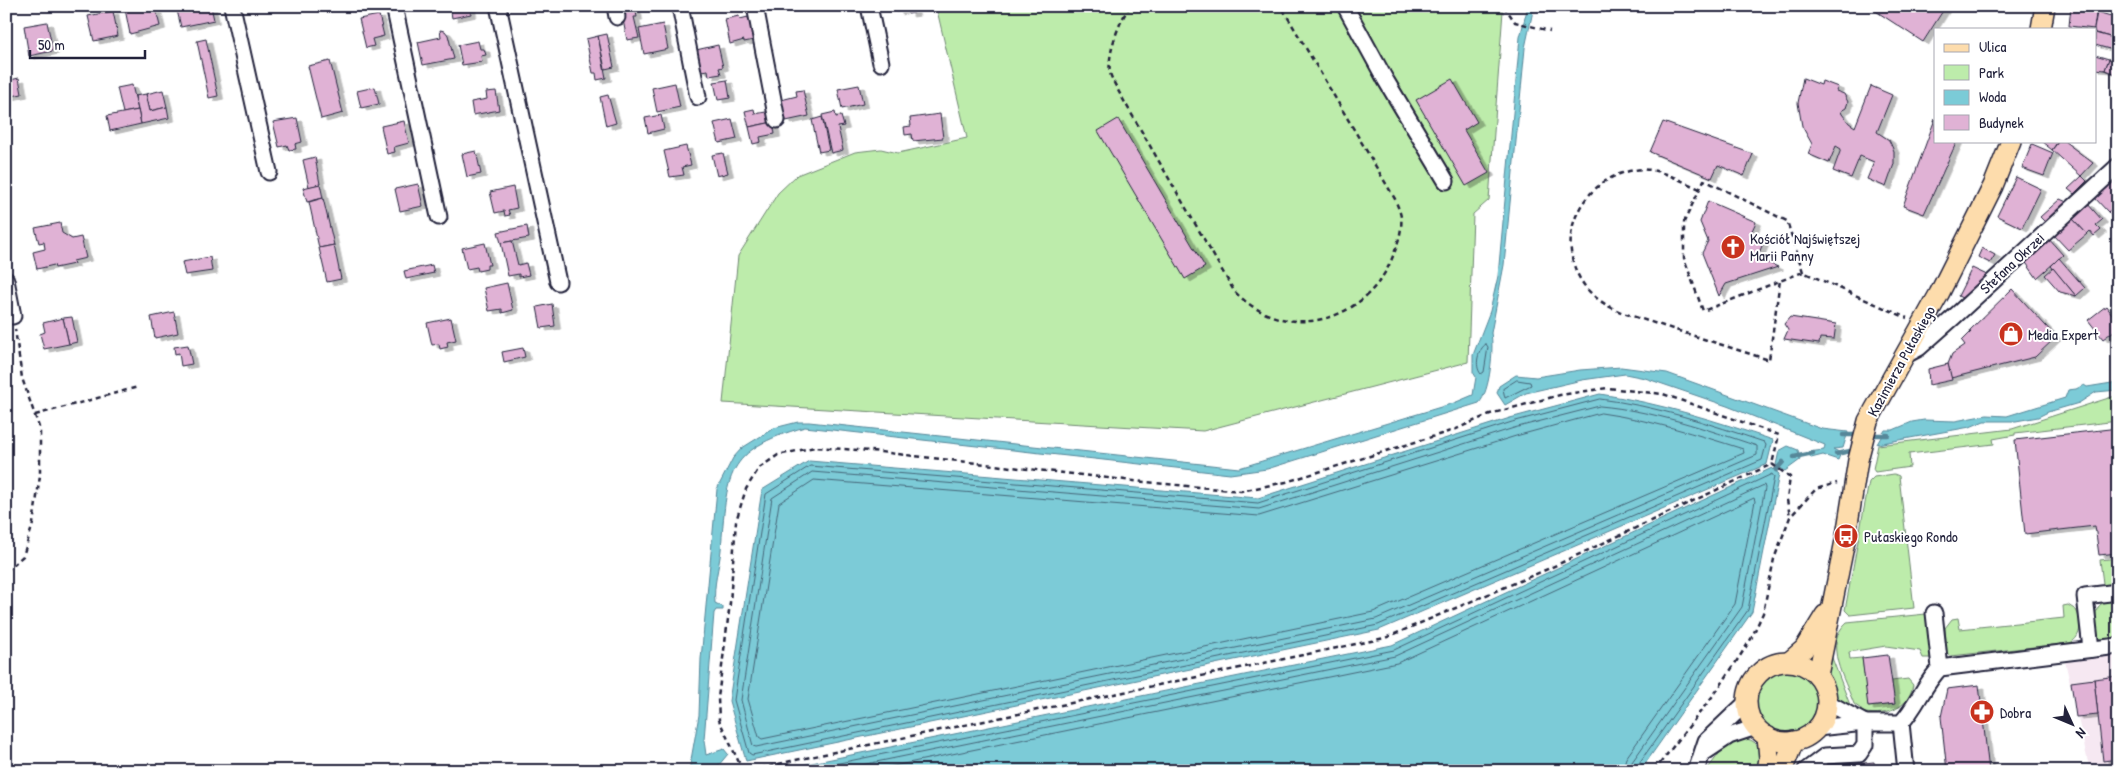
<svg xmlns="http://www.w3.org/2000/svg" width="2124" height="777" viewBox="0 0 2124 777" font-family="'Patrick Hand',sans-serif">
<style>
.built{fill:#f6e8f2}
.green{fill:#bdecab;stroke:#708773}
.water{fill:#7bcbd7;stroke:#578799}
.lines{fill:none;stroke-linecap:round;stroke-linejoin:round}
.shore{stroke:#466679;stroke-width:1}
.stream{stroke:#578799;stroke-width:4.5}
.building{fill:#e0b2d5;stroke:#22223b;filter:url(#shadow)}
.minor-casing{stroke:#22223b;stroke-width:19}
.major-casing{stroke:#22223b;stroke-width:22}
.path{stroke:#22223b;stroke-width:2.5;stroke-dasharray:5 4;stroke-linecap:butt}
.minor{stroke:#fff;stroke-width:15}
.major{stroke:#fddcac;stroke-width:19}
.labels{text-anchor:middle;dominant-baseline:central;stroke-width:4;stroke-linejoin:round;paint-order:stroke}
.poi-label{font-size:15px;fill:#22223b;stroke:#fff;text-anchor:start}
.street-label{font-size:15px;fill:#22223b;stroke:#fff}
</style>
<defs>
<filter id="shadow"><feDropShadow dx="5.5" dy="3" stdDeviation="0" flood-color="#0004"/></filter>
</defs>
<rect width="100%" height="100%" fill="#fff"/>
<filter id="ink" filterUnits="userSpaceOnUse"><feTurbulence type="fractalNoise" baseFrequency=".02" numOctaves="2"/><feDisplacementMap in="SourceGraphic" scale="10" xChannelSelector="R" yChannelSelector="G"/><feConvolveMatrix kernelMatrix="1 2 1 2 8 2 1 2 1" color-interpolation-filters="sRGB"/></filter>
<g filter="url(#ink)">
<polygon class="built" points="2118,654 2118,771 2090,771 2065,661"/>
<g class="green">
<polygon points="936,6 1472,6 1503,11 1489,200 1473,214 1468,362 1203,431 723,403 738,256 778,193 797,175 855,152 881,149 898,153 967,138"/>
<polygon points="2118,395 2118,421 2015,433 2015,435 1993,439 1994,444 1909,454 1910,467 1875,472 1873,469 1878,445 2012,429"/>
<polygon points="1894,474 1899,476 1914,608 1850,615 1845,610 1869,482 1874,477"/>
<polygon points="2118,558 2118,589 2104,591 2100,560"/>
<path d="M2118,599v39l-18,2c-3,-5 -3,-10 -4,-16 -2,-18 4,-23 22,-25z"/>
<path d="M2068,605l8,5c6,11 6,27 -6,33l-119,13 -4,-3 -2,-25 7,-9 6,-1 2,11 104,-11 -1,-12z"/>
<path d="M1926,614l5,44h-8l-3,-7 -34,-5 -37,6 1,7 12,-1 7,49 25,-3 -2,-23 16,-2 5,6c-5,26 -30,32 -53,27l1,-3 -7,-5c-9,-25 -32,-60 -7,-82z"/>
<path d="M1829,650l21,55 -1,3c-23,-14 -22,-35 -20,-58z"/>
<circle cx="1787" cy="702" r="30"/>
<path d="M1741,738c21,2 20,15 22,33h-57l18,-24z"/>
</g>
<g class="water">
<path d="M1528,6h6l-9,42 -21,217 -13,68c3,15 -1,59 -12,70l-212,66 -37,5 -425,-47c-81,23 -78,48 -84,123 -2,18 -8,35 -6,53l8,4v3h-7l-2,3 -10,127 2,15 18,-6 4,5 -10,12v5h-29l10,-56 2,-56 16,-170 16,-31 9,-10 32,-20 24,-6h11l430,46 215,-65 19,-8 3,-18 -3,-5v-17l17,-44 8,-35 22,-239z"/>
<polygon points="1621,367 1667,373 1822,429 1848,432 1843,448 1833,449 1841,453 1838,460 1823,455 1811,458 1808,452 1824,450 1825,445 1727,406 1645,378 1625,374 1582,380 1526,393 1505,405 1497,393 1499,386 1516,375 1536,377 1580,370"/>
<polygon points="2118,382 2118,390 2096,392 2079,403 2048,412 2038,417 2016,421 1984,421 1970,427 1877,444 1885,430 1893,430 1912,422 1924,420 1955,421 1987,415 2007,416 2065,398 2068,390 2076,389 2084,385 2087,387"/>
<path d="M1600,394c60,9 116,27 173,46l-6,24 -388,166 -633,131 -17,-60 33,-211 47,-29 449,37 252,-80z"/>
<polygon points="1788,446 1798,450 1800,460 1785,471 1776,465 1779,451"/>
<polygon points="1772,468 1779,474 1752,612 1640,771 793,771 797,766 1392,645"/>
</g>
<g class="lines">
<g class="shore">
<path d="M1486,344l2,3 -4,25 -3,2c-7,-8 -3,-25 5,-30z"/>
<polygon points="1517,380 1530,382 1531,385 1505,398 1503,389"/>
<path d="M1600,399c57,7 110,25 164,43l2,3 -4,15 -384,165 -626,130 -3,-2 -15,-53 32,-206 44,-28 448,37 254,-81z"/>
<path d="M1600,406c54,5 106,23 157,40v9l-381,164 -620,128 -3,-1 -12,-46 31,-202 40,-26 447,37 255,-81z"/>
<path d="M1601,413c49,7 95,21 142,36l1,4 -371,159 -611,127 -3,-2 -11,-38 31,-196 35,-23 445,36 257,-80z"/>
<polyline points="800,771 1394,650 1772,474 1774,477 1748,610 1637,766 1636,771"/>
<polyline points="832,771 1395,656 1764,485 1765,488 1742,607 1632,762 1630,771"/>
<polyline points="869,771 1397,663 1754,498 1755,501 1735,604 1626,758 1622,771"/>
</g>
<g class="stream">
<polyline points="1843,435 1861,435"/>
<polyline points="1868,435 1888,435"/>
<polyline points="1836,454 1855,450"/>
<polyline points="1794,457 1813,453"/>
<polyline points="1776,470 1783,462"/>
</g>
</g>
<g class="building">
<polygon points="134,6 155,6 160,26 130,34 125,9"/>
<polygon points="176,6 211,6 214,20 181,27"/>
<polygon points="450,6 470,6 471,14 452,18"/>
<polygon points="895,6 917,6 913,7 914,13 908,14 907,9 897,12"/>
<polygon points="1868,6 1946,6 1923,42"/>
<polygon points="2071,6 2097,6 2094,29 2069,26"/>
<polygon points="635,7 637,17 634,17 639,38 627,40 621,10"/>
<polygon points="113,11 118,36 94,41 88,16"/>
<polygon points="2097,12 2118,18 2118,39 2095,33 2094,29"/>
<polygon points="379,15 384,36 372,39 374,46 366,48 359,19"/>
<polygon points="739,16 740,19 748,17 754,40 744,42 744,40 730,44 725,19"/>
<polygon points="47,22 53,51 29,56 24,26"/>
<polygon points="663,24 668,49 644,54 639,29"/>
<polygon points="440,30 445,31 448,35 454,59 423,65 418,42 441,37"/>
<polygon points="2095,33 2117,39 2113,50 2095,45"/>
<polygon points="607,34 614,67 605,69 598,36"/>
<polygon points="598,36 606,78 597,80 596,73 593,73 586,39"/>
<polygon points="206,39 218,96 209,98 197,41"/>
<polygon points="478,41 480,49 484,49 486,55 481,56 482,62 462,65 458,45"/>
<polygon points="718,45 723,67 719,68 721,74 709,76 708,70 701,71 696,50"/>
<polygon points="2095,55 2109,59 2105,70 2095,69"/>
<polygon points="2109,59 2118,62 2118,75 2105,70"/>
<polygon points="330,61 343,113 321,119 308,66"/>
<polygon points="19,78 22,94 7,97 6,81"/>
<polygon points="1803,78 1821,85 1822,81 1838,87 1836,91 1844,94 1848,102 1846,108 1841,111 1842,114 1849,123 1855,127 1871,86 1892,95 1877,132 1889,140 1894,151 1894,164 1886,187 1867,179 1874,162 1860,156 1851,178 1833,171 1841,149 1836,146 1829,163 1808,154 1812,144 1802,126 1798,103"/>
<polygon points="1452,79 1477,122 1464,130 1489,173 1466,186 1416,100"/>
<polygon points="727,80 730,98 718,100 714,82"/>
<polygon points="675,83 680,107 657,112 652,88"/>
<polygon points="132,85 138,110 123,113 117,88"/>
<polygon points="859,85 863,104 842,109 838,89"/>
<polygon points="375,87 379,104 361,108 357,91"/>
<polygon points="163,90 167,107 150,111 146,94"/>
<polygon points="803,90 809,116 786,121 781,100 797,96 796,91"/>
<polygon points="496,91 499,110 473,115 471,102 487,99 486,92"/>
<polygon points="146,94 150,111 167,107 169,118 141,124 135,96"/>
<polygon points="608,95 616,123 606,126 600,97"/>
<polygon points="754,109 755,114 771,111 773,122 749,127 745,111"/>
<polygon points="138,110 141,124 110,131 107,116"/>
<polygon points="835,112 836,117 841,116 844,126 838,127 843,150 831,153 822,115"/>
<polygon points="940,114 943,138 913,141 912,134 905,135 904,127 911,126 910,118"/>
<polygon points="661,115 664,129 648,133 645,118"/>
<polygon points="822,117 829,150 819,152 812,120"/>
<polygon points="297,118 302,142 295,144 296,149 289,150 287,145 279,147 273,122"/>
<polygon points="732,119 737,139 719,143 714,123"/>
<polygon points="1118,119 1205,267 1185,279 1098,131"/>
<polygon points="1935,119 1935,141 1957,141 1924,214 1903,206"/>
<polygon points="404,121 409,143 394,147 395,152 387,154 381,126"/>
<polygon points="773,122 775,134 760,137 761,142 753,144 749,127"/>
<polygon points="1663,122 1753,154 1744,176 1718,165 1712,178 1650,152"/>
<polygon points="2041,141 2058,141 2052,150"/>
<polygon points="2059,141 2064,141 2093,163 2081,176 2052,150"/>
<polygon points="2032,144 2053,153 2044,176 2022,168"/>
<polygon points="686,146 691,165 682,167 684,175 670,177 664,151"/>
<polygon points="476,151 481,174 467,177 462,154"/>
<polygon points="723,153 728,173 717,176 712,155"/>
<polygon points="315,157 320,184 309,187 303,160"/>
<polygon points="2118,175 2118,204 2108,212 2094,197"/>
<polygon points="2082,176 2087,181 2074,194 2068,189"/>
<polygon points="2016,177 2041,189 2022,228 1997,216"/>
<polygon points="320,184 323,198 307,202 303,188"/>
<polygon points="418,184 423,206 400,211 395,189"/>
<polygon points="513,187 517,208 508,210 510,215 505,216 504,211 495,213 490,192"/>
<polygon points="323,198 334,245 319,248 309,202"/>
<polygon points="2060,199 2069,203 2046,223 2040,217"/>
<polygon points="1708,201 1756,222 1750,235 1764,241 1757,258 1778,267 1726,284 1719,296 1702,253 1708,241 1700,222"/>
<polygon points="2087,203 2102,220 2096,225 2101,230 2094,236 2090,231 2087,234 2071,217"/>
<polygon points="2117,205 2118,218 2115,220 2108,212"/>
<polygon points="2071,217 2087,234 2068,250 2053,234"/>
<polygon points="60,223 62,233 72,239 81,237 86,258 73,261 74,264 55,268 54,265 37,269 33,252 45,249 44,242 39,243 35,228"/>
<polygon points="527,226 529,238 501,243 498,232"/>
<polygon points="2048,238 2063,255 2037,278 2024,260"/>
<polygon points="512,241 518,265 526,263 529,275 519,277 519,274 508,276 501,243"/>
<polygon points="485,243 490,265 487,265 487,269 478,271 477,267 467,269 462,248"/>
<polygon points="334,245 341,279 327,282 319,248"/>
<polygon points="1982,248 1995,255 1990,263 1978,257"/>
<polygon points="210,257 212,271 185,275 182,262"/>
<polygon points="2059,258 2085,288 2076,296 2051,266"/>
<polygon points="432,265 434,273 406,279 404,271"/>
<polygon points="1972,268 1987,275 1981,286 1966,300 1958,296"/>
<polygon points="2053,268 2076,296 2060,292 2045,275"/>
<polygon points="507,283 513,310 502,313 502,309 489,311 484,288"/>
<polygon points="2012,289 2056,337 2035,357 1951,378 1948,364 1952,354 1965,345 1962,341 1971,332 1970,330"/>
<polygon points="552,304 555,326 541,328 537,307"/>
<polygon points="2106,306 2118,322 2118,328 2103,339 2088,320"/>
<polygon points="174,312 178,333 155,338 151,317"/>
<polygon points="72,317 77,342 69,344 63,318"/>
<polygon points="1790,317 1836,324 1834,339 1820,338 1819,344 1784,339 1788,330 1784,324"/>
<polygon points="63,318 69,344 44,349 40,334 45,332 43,323"/>
<polygon points="451,318 456,340 447,342 448,347 440,349 439,344 432,345 427,323"/>
<polygon points="188,345 192,364 181,366 179,353 175,354 174,347"/>
<polygon points="523,348 525,357 504,362 502,352"/>
<polygon points="1948,364 1952,380 1929,385 1928,369"/>
<polygon points="2118,428 2118,553 2099,555 2095,526 2025,534 2015,440"/>
<polygon points="1888,655 1895,704 1868,707 1862,658"/>
<polygon points="2118,676 2118,759 2103,761 2094,679"/>
<polygon points="2094,679 2098,715 2076,717 2071,682"/>
<polygon points="1979,685 1989,771 1947,771 1941,717 1947,689"/>
<polygon points="1874,762 1875,771 1847,771 1846,765"/>
</g>
<g class="lines">
<defs>
<g id="minor">
<polyline points="232,6 269,172"/>
<polyline points="394,6 439,217"/>
<polyline points="498,6 558,282"/>
<polyline points="615,6 617,17"/>
<polyline points="680,6 698,97"/>
<polyline points="755,6 777,120"/>
<polyline points="869,6 881,63"/>
<polyline points="1345,6 1385,79 1446,181"/>
<polyline points="6,280 13,316 6,315"/>
<polyline points="1904,356 1919,348 1954,317 2118,166"/>
<polyline points="1934,613 1940,668"/>
<polyline points="2091,649 2085,596 2118,592"/>
<polyline points="1827,702 1865,723"/>
<polyline points="1901,723 1906,771"/>
<path d="M1817,728l48,-5h36c16,-17 23,-39 39,-55l178,-22"/>
<polyline points="1705,752 1729,736 1756,727"/>
<polyline points="1696,771 1706,741 1747,702"/>
<polyline points="1805,771 1825,756 1859,754 1865,745 1865,723"/>
</g>
<g id="major">
<polyline points="2041,29 2045,6"/>
<polyline points="1790,661 1804,649 1825,615"/>
<circle cx="1787" cy="702" r="40"/>
<polyline points="1818,675 1846,536 1858,460 1868,421 1939,294 1993,186 2011,141"/>
<polyline points="1767,736 1769,758 1767,771"/>
<polyline points="1782,771 1794,741"/>
</g>
</defs>
<use href="#minor" class="minor-casing"/>
<use href="#major" class="major-casing"/>
<g class="path">
<path d="M1130,6c-11,15 -23,48 -20,67 2,7 7,15 10,21l114,197c50,52 128,34 157,-30 5,-12 12,-30 10,-44 -1,-6 -4,-12 -6,-18l-114,-193"/>
<polyline points="1504,6 1515,22 1550,31"/>
<path d="M1700,189c-20,-8 -43,-23 -65,-19 -57,9 -85,75 -47,120 10,11 21,17 35,23l146,47 11,-80"/>
<polyline points="1803,272 1787,221 1704,180 1684,222 1684,258 1703,311 1803,272 1907,318"/>
<polyline points="35,415 138,387"/>
<polyline points="1772,464 1790,477 1787,500 1790,516"/>
<polyline points="6,571 23,556 33,524 40,476 40,430 22,378 15,329"/>
<polyline points="743,771 719,720 718,698 730,603 736,521 746,489 759,468 778,455 815,447 871,451 1134,481 1241,491 1286,482 1454,430 1490,414 1560,395 1607,388 1663,394 1779,435 1772,464"/>
<polyline points="752,771 791,761 1385,638 1550,568 1772,464"/>
<polyline points="1654,771 1719,688 1751,639 1763,613 1774,559 1790,517 1816,489 1837,483"/>
</g>
<use href="#minor" class="minor"/>
<use href="#major" class="major"/>
</g>
</g>
<defs>
<symbol id="church-disc" viewBox="-11 -11 22 22"><circle r="9.5" fill="#c8321e" stroke="#fff"/><path d="M-1.2-6h2.4v3.5h3.3v2.4h-3.3V6h-2.4V-.1h-3.3v-2.4h3.3Z" fill="#fff"/></symbol>
<symbol id="shop-disc" viewBox="-11 -11 22 22"><circle r="9.5" fill="#c8321e" stroke="#fff"/><path d="M-5-2.5h2.3a2.7 3.5 0 0 1 5.4 0H5L5.5 6h-11ZM-1.5-2.5h3a1.5 2.3 0 0 0-3 0Z" fill="#fff"/></symbol>
<symbol id="bus-disc" viewBox="-11 -11 22 22"><circle r="9.5" fill="#c8321e" stroke="#fff"/><path d="M-5-6H5V4H4V6H2V4H-2V6H-4V4H-5ZM-3.5-4V0h7V-4ZM-3.5 1.2v1.5H-2V1.2ZM2 1.2v1.5H3.5V1.2Z" fill="#fff"/></symbol>
<symbol id="pharmacy-disc" viewBox="-11 -11 22 22"><circle r="9.5" fill="#c8321e" stroke="#fff"/><path d="M-2-6h4v4h4v4h-4v4h-4v-4h-4v-4h4Z" fill="#fff"/></symbol>
</defs>
<g fill-rule="evenodd">
<use href="#church-disc" x="1719" y="233" width="28" height="28"/>
<use href="#shop-disc" x="1997" y="320" width="28" height="28"/>
<use href="#bus-disc" x="1832" y="522" width="28" height="28"/>
<use href="#pharmacy-disc" x="1968" y="698" width="28" height="28"/>
</g>
<g class="labels">
<g class="poi-label">
<text x="1750" y="238">Kościół Najświętszej<tspan x="1750" dy="17">Marii Panny</tspan></text>
<text x="2028" y="334">Media Expert</text>
<text x="1864" y="536">Pułaskiego Rondo</text>
<text x="2000" y="712">Dobra</text>
</g>
<g class="street-label">
<text transform="translate(2012 263) rotate(-43)">Stefana Okrzei</text>
<text transform="translate(1901 361) rotate(-61)">Kazimierza Pułaskiego</text>
</g>
</g>
<rect width="2124" height="777" fill="none" stroke="#fff" stroke-width="25"/>
<rect x="12" y="12" width="2099" height="752" fill="none" stroke="#22223b" stroke-width="2" filter="url(#ink)"/>
<rect x="1934" y="28" width="162" height="115" fill="#ffffff" stroke="#a7a7b1"/>
<rect x="1944" y="44" width="25" height="8" fill="#fddcac" stroke="#a7a7b1"/>
<text x="1979" y="52" font-size="15" fill="#22223b">Ulica</text>
<rect x="1944" y="65" width="25" height="15" fill="#bdecab" stroke="#a7a7b1"/>
<text x="1979" y="78" font-size="15" fill="#22223b">Park</text>
<rect x="1944" y="90" width="25" height="15" fill="#7bcbd7" stroke="#a7a7b1"/>
<text x="1979" y="102" font-size="15" fill="#22223b">Woda</text>
<rect x="1944" y="115" width="25" height="15" fill="#e0b2d5" stroke="#a7a7b1"/>
<text x="1979" y="128" font-size="15" fill="#22223b">Budynek</text>
<g transform="translate(2072 724) rotate(134)" stroke="#ffffff" stroke-width="4" paint-order="stroke">
<path d="M0-4L9 19L0 12L-9 19Z" fill="#22223b"/>
<text y="-8" font-size="14" font-weight="bold" text-anchor="middle" fill="#22223b">N</text>
</g>
<path d="M30 50v8h115v-8" fill="none" stroke="#22223b" stroke-width="2.5"/>
<text x="38" y="50" font-size="15" fill="#22223b" stroke="#ffffff" stroke-width="4" paint-order="stroke">50 m</text>
</svg>
